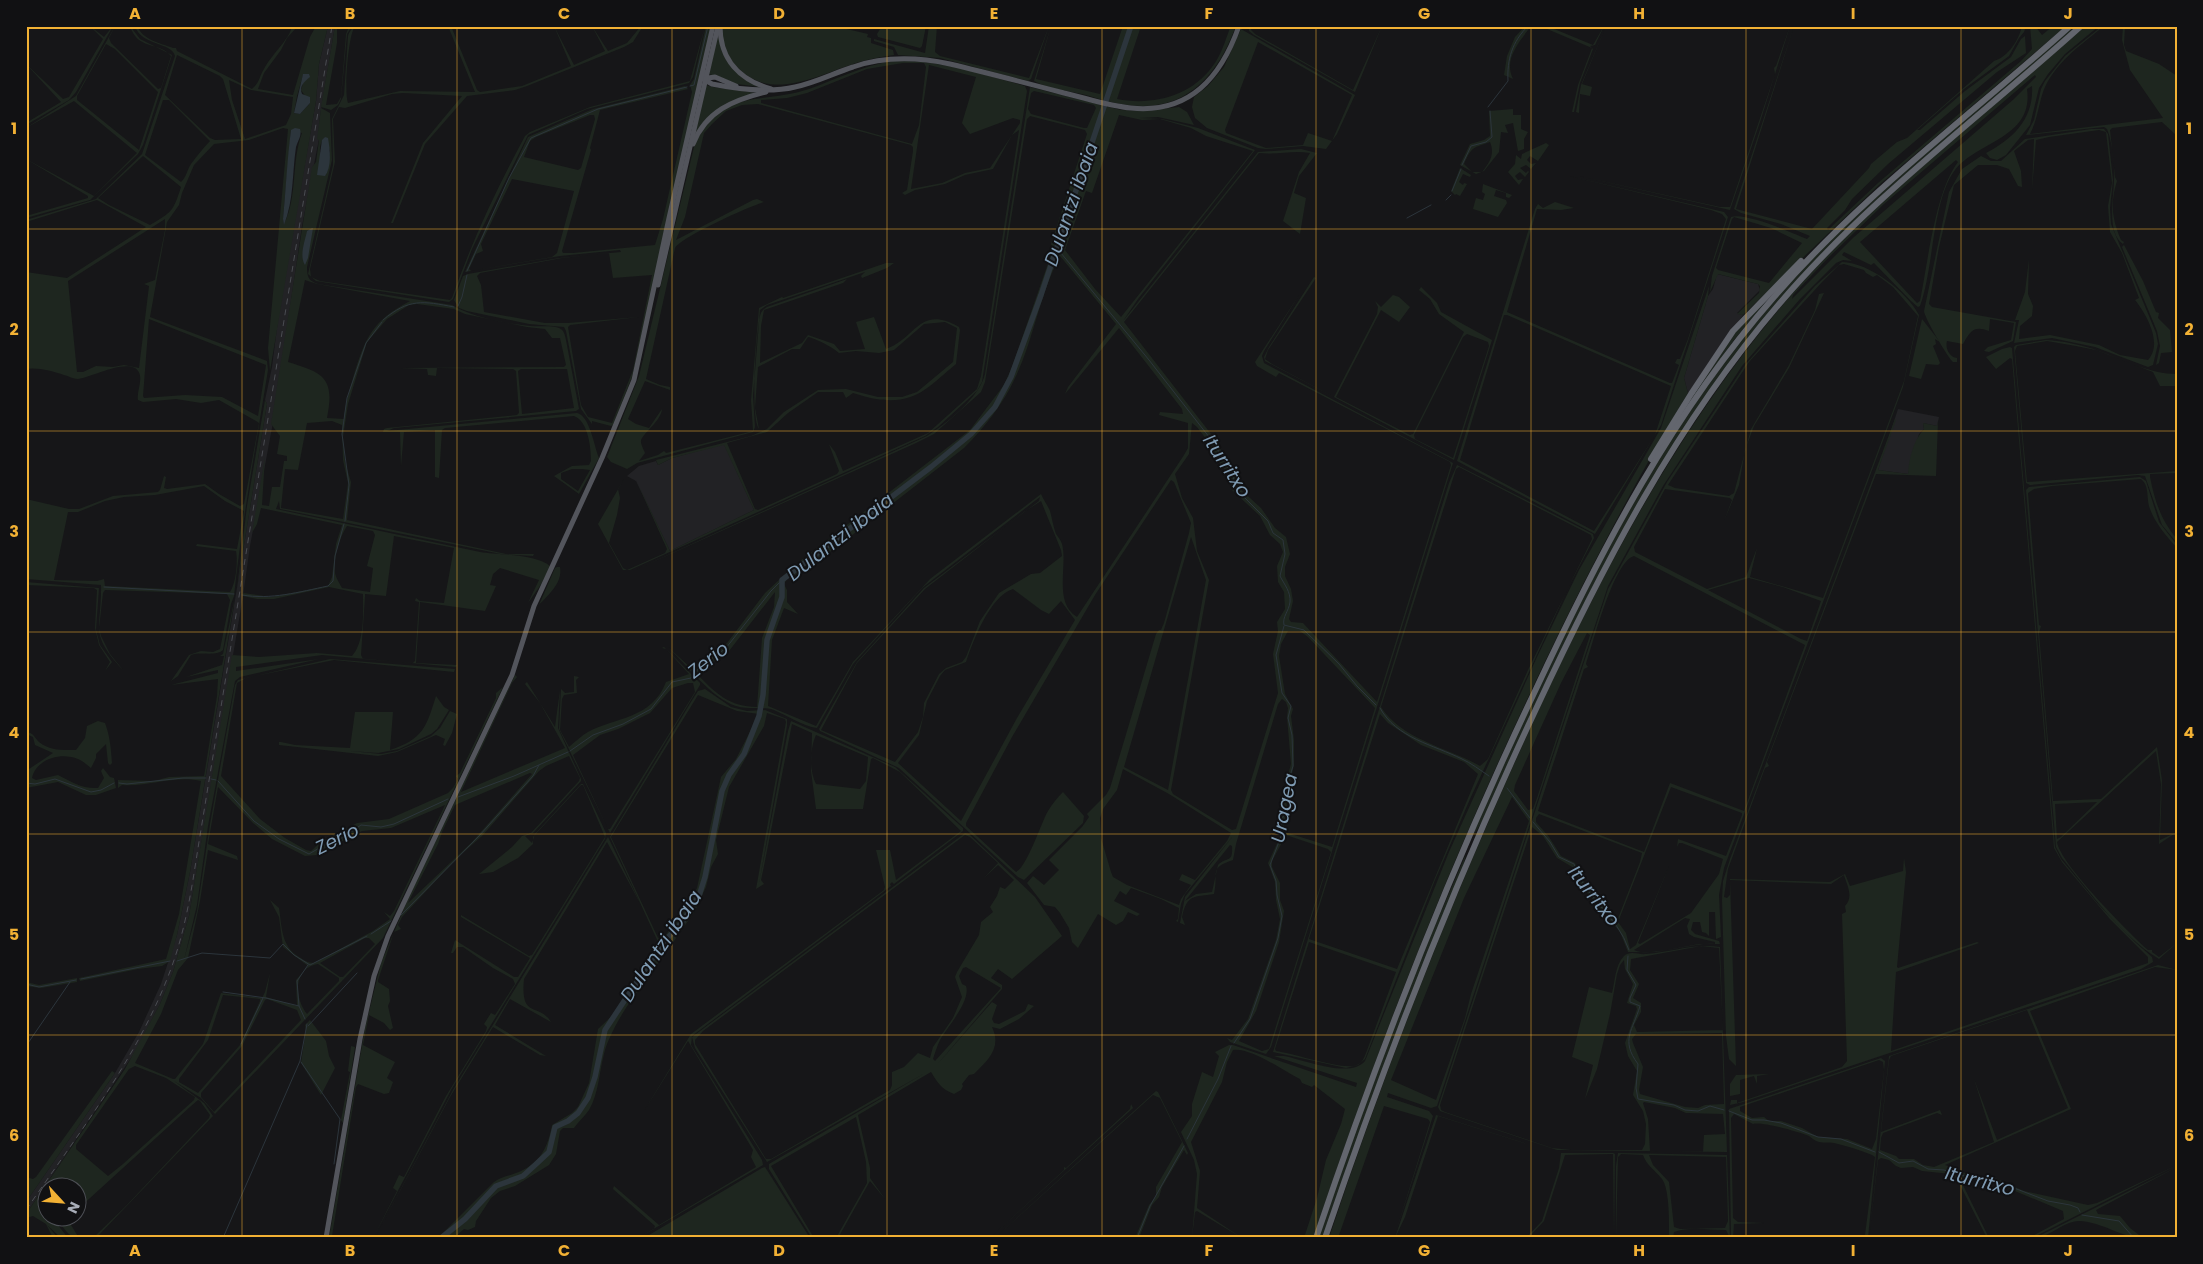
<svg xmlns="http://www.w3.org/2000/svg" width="2203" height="1264" viewBox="0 0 2203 1264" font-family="Poppins,sans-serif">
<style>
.built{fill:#222225}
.green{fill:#1e261f;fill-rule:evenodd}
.water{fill:#2c353c}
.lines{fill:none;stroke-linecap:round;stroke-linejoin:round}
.stream{stroke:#2c353c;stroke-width:1}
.river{stroke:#2c353c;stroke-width:5.5}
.major{stroke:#53555c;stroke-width:5}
.highway{stroke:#63666e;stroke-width:6}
.rail{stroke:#4a4c52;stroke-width:1;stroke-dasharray:6 5;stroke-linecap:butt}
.grid{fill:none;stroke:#f2b134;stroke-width:1;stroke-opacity:0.55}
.labels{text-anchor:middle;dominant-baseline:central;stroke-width:4;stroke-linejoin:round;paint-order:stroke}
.water-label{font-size:19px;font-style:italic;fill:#7f9bb3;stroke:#111113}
.neatline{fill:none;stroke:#f2b134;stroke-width:2}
.grid-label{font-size:16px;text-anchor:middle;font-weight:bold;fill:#f2b134}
</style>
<rect width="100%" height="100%" fill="#161618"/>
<g class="built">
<polygon points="328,26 335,26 320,116 318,139 319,139 302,226 274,417 250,546 243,596 189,916 173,972 160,1004 135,1052 26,1214 26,1202 115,1073 139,1032 161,984 177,935 190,872 225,661 267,404 265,400 272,367 280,304 316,101 319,64"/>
<polygon points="1717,274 1758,284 1760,290 1737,313 1743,315 1688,393 1684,378 1708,296 1713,289"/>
<polygon points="1898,409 1939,417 1937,426 1923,423 1924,429 1919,434 1908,474 1878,470"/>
<polygon points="724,444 754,510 670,551 636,481 627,476 639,466 656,461 658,465 672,458"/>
</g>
<g class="green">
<polygon points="90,26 104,37 113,26 76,92 69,100 26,125 26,123 61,102 26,64 63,99 69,97 103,39"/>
<path d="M115,26l-6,12 2,5 47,46 3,-1 10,-32c-12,-15 -33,-5 -41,-30l10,13 32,16 -29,90 -5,9 -48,46 -64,18v-2l62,-18v-2l-62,-37 68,37 43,-43 -63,-52 -48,27 50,-32zM106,44l9,5 43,43 -19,58 -62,-50v-4z"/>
<path d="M135,26h2c6,14 23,17 36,22h3l1,3 75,38c8,-7 7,-12 12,-20 6,-13 26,-30 28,-43h10l-5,1 -10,11 -6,12 -17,23 -6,16 35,6 17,-58 6,-11h12l-9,38 -3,37 -46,270 -2,-23 20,-219 -5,-1 -34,12 -35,4 -20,21 -12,28 -3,12 -12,17 -17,95 117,44 1,9c-12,75 -26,151 -34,226l-3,8 -8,46c-8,7 -22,1 -32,5l-13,21 -7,5 18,-26 12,-4 12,1 7,-3 10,-49 -3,-6 -122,-4 -2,3 -4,35 2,8 9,18 13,16c-35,-37 -21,-41 -22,-85l-75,-6v-80l43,10h10l34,-13 45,-4 2,-2 4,-14 2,1 -2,11 3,1 38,-5 14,10 21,12 4,-2 15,-81 -3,-2 -37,-21 -18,3 -25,-4 -33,3 -5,-2c-2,-9 8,-25 -3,-32 -14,-7 -43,9 -57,11 -5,0 -9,-3 -14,-4 -11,-4 -27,-8 -38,-6v-97l41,6 79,-51 -49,-27 -71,22v-2l70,-21 46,-45 33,-98c-3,-14 -34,-10 -40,-30zM177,55l43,21 3,3 18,60 -26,1 -5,-2 -45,-43zM303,75l6,2 -6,6 -2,7 9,13 -10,11 -6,-1 3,-17zM229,80l22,10 42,7 -2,17 -5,11 -41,14 -13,-39zM163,100h6l41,41c-7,7 -13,15 -19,23 -4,6 -5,14 -10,18l-36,-27zM291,130l11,3c-11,29 -4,63 -18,91l-1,-5zM143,156l38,31c-8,25 -9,25 -31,38l-41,-20 -11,-7zM165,219v11l-10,50 -11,4 5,2 -10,82 -15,-3 -11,2 -17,-1 -13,6h-6l-9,-91zM149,319l117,46 -8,51 -36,-19 -37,-2 -41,3 -1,-2zM204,486l21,15 19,10 -7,38 -40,-5 -1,2 40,5c2,11 0,32 -6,41l-125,-6 -1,-7 -7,2 -43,-1 14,-68h10l27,-11 19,-4 31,-2z"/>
<polygon points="335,26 337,26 337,43 326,105 337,104 341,97 346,34 349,27 352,26 347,34 341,99 338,105 331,110 321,107"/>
<path d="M360,26l-6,2c-6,11 -10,64 -6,75l52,-12 75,1 -27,-66h3l26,64 3,2 42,-6 49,-20 -17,-40 20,39 31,-14 -13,-25 16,25 19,-8 14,-17h2l-10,16 -9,5 -97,39 -12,4 -48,6 -42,48 -32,79h-2l32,-80 39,-47 -59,-3 -11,1 -47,14 -6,-1 -6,12 2,43 -25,107 1,8 9,4 130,19 2,-2c19,-55 45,-110 73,-162l5,-4 60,-25 100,-26 15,-55 -12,51 -4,6 -102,26 -59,26 -56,114 -19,50 -4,3 -133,-21 -8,-7 25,-109 -1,-46 12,-24 4,-59c2,-6 5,-10 12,-10z"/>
<path d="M706,26h5l-79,351 -19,48 -2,1 -19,-5v3l-11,-15 -15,-78 -2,-4 -35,-3 -62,-13 -8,-3 -5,-8 9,-24 5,-2 91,-16 62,-6 -1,-2 -60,6 -95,16 63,-135 65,-28 92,-23 3,3 -88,21 -10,38 1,2 -29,101 1,2h10l82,-8 8,-26 29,-127 -2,-7 4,-6zM590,115h4l1,4 -14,49 -3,2 -54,-13 6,-16 6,-4zM512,179l62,12 -17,62 -5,4 -81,14 -2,-2 7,-15 7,-3 -2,-7zM609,253l4,25 39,-3 -19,95 -21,53 -24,-6 -7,-12 -13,-78 2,-2 69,-8 -71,6h-23l-61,-11 -3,-27 -4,-9 3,-3 82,-15z"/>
<path d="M722,26h112l34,8 -1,3 4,1v5l22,7 1,5c-13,2 -25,4 -38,8 -38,12 -84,39 -118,5 -12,-11 -16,-26 -16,-42z"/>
<polygon points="882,26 926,26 922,46 920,48 878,37 877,34"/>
<polygon points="929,26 937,26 935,52 940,56 1029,78 1049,26 1031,79 1028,81 940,58 898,55 894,47 874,41 874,39 925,53"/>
<path d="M1051,26l-15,53 64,15 23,-68h18l-24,73c35,7 74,-3 95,-32 9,-11 13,-26 18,-39l-2,-2 7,2c-18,49 -51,85 -108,77 -14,-2 -28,-6 -41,-10 -17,-4 -37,-6 -52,-14z"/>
<polygon points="1249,26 1252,26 1251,30 1255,34 1353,90 1382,26 1355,92 1254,35 1249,31"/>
<path d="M1525,26h6c-11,15 -28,33 -18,53l-9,-4 3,-19 8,-19z"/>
<polygon points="1540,26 1547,26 1593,45 1604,26 1595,45 1590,46 1593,49 1580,83 1574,112 1572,112 1578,85 1592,48"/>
<polygon points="1606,26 1582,84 1592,87 1590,96 1580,94 1579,113 1576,112 1581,85"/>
<polygon points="1790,26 1761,119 1730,210 1579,176 1720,207 1730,207 1775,74 1774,68 1776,66"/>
<path d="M1794,26l-58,183 76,20 57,-61 2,-4 26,-22 10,-4 87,-77c14,-4 25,-21 28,-35h4l-2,6 -5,6 -10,18 -45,33 -47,41h3l45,-39 46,-34 10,-18 4,-3 1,17 -29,19 -109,92 -36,35 -7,11 -18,18 1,2 50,-47 143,-122 11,-12 -2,-23h5l7,9 11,-9h13l-187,159 -136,130 -6,-1 22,-21 1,-7 -2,-2 -40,-10 -8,18 2,-16 19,-59c14,-5 62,16 76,22l3,-3 -29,-12 -40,-11 -7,-4zM1734,217l37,11 31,15 -33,40 -51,-13 -2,-2 16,-49z"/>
<path d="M2074,26h4l-253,224 -122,149 -64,101 -157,322 -9,14 4,-13c86,-192 175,-389 317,-546 84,-93 186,-168 280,-251z"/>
<path d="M2085,26h14l-34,28 -17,20 -9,14 -9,37 -24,30 -9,5 -7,-2 -4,-5c27,-14 48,-34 46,-67l-5,3c7,49 -49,52 -72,81 -23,30 -21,98 -35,136l-2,1 -7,-6 -37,-38 -3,2 -27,-13 -2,3 10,6 -9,-1 -7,3 -36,36 -58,67 -79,120 -55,100 -171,520 -6,2 -43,-15 -1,4 42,14 4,5 -39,122 36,-116 -2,-3 -44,-13 -46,132h-9c56,-169 121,-334 195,-496 70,-154 147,-304 256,-434 89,-106 202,-189 305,-282zM2035,75l1,2 -22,22 -160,138 -62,62 1,-4 36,-38 55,-53zM1956,160l2,2c-23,30 -30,100 -38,139l-3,2 -57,-61zM1587,633l3,2 -53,163 -4,11 -5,1 -14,-19 1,-6 46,-102zM1512,797l17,24 -58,173 -6,24 -29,82 -45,-20 73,-182z"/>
<path d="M2102,26h2c-23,19 -50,37 -61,66 -5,15 -5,26 -13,42l133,-16 -33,-48 -8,-30 1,-14h2l-1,19 2,6 33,13 18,12v60l-15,-14 -50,6 -2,2 5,47 2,4c-7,22 -5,38 4,59l3,2 -1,2c-17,-11 -9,-48 -9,-64 1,-12 -2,-40 -7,-51l-3,-2 -78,8 8,-15 7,-31 4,-8 20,-25z"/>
<path d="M1241,29l114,66 -18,39 -11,15 -23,-3 -37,3 -8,-1 -51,-20 -12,-10 -3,-11 2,-10 14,-11 16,-19zM1258,42l94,53 -20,46 -24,-8 -5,12 -37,3 -40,-15 -1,-3z"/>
<path d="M718,34c4,27 18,43 42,53l-23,-3 -28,-10z"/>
<path d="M892,61c45,-2 89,13 133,25l2,5 -45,291 -5,9 -39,36 -13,9 -295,134h-7l-25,-46 26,-45 -6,10 2,9 -3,17 -8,28 14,25 4,2 38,-17 2,-4 -31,-69 34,71 84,-41 -30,-65 -52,13 -14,7 -2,-5 95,-24 16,-7 17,-17 34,-22 28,-1 32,8h24l15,-5 36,-30 4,-34 -12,-6 -21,2 -30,26 -15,3 -23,-2 -17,2c-5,-5 -24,-15 -31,-16l-8,12h-8l-34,18 -3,41 4,21c-9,-12 -3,-95 1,-113 1,-4 3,-7 7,-9l80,-28 -4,4 -79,27 -3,16 -1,37 42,-20 6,-8 26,9 6,7 25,-2 -9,-27 18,-5 12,32c30,-10 33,-45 73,-22l1,3 -4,34c-28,23 -40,41 -80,35 -7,-1 -15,-4 -23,-6l-7,5 -3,-6h-25l-30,21 -21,19 -40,11 28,66 3,1 79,-36 2,-3 -10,-27 6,8 8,19 85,-38 49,-44 4,-13 38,-246 -7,5 -19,34 -28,6 -20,9 -30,6 -10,5 -3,-2 5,-3 6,-39v-4l-2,-2 -153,-41 -16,1 -16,6 -14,13 -8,9 -19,84 -9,23 77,-40 4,-1 7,3c-16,5 -81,34 -89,46l-29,131 14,6 10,2v3l-25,-9 -17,38 8,5 13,4 13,-19c-1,13 -22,26 -21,33 0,3 3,8 4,11l-6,8 19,-6 6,-4 2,2 87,-22 -2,-31 8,-92 23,-11 1,1 103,-35h8l-7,5 -25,10 -1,-2 4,-4 -98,33 -7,5 -7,86 2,31 -2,5 -116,31 -10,6 -16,-7 -4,-5 32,-81 55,-229c23,-60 67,-42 115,-58 28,-10 53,-23 83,-28zM903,63h21l2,4 -7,58 -7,19 -151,-41v-3l26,-2 20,-5 60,-24zM929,65l47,12 -14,46 8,11 43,-16 7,2v3l-30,45 -25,5 -23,10 -31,6z"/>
<path d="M706,85l7,2 44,6c-29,9 -44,14 -62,41z"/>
<path d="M1030,87l91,23 24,1 34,-4 8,5 7,13 -36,-8 -19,1 23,1 36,9 57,22 -117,149 -15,22 135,-169 43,-3 16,4 -18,23 -5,17 12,5 -6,36 -17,-13 16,-49 11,-19c-17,-3 -33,2 -51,0l-135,169 94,121 6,15 14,21 2,10 21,19 14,20 11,9 4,17 -5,13v9l6,13 2,12 -4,18 2,3 12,1 74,79 74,-237 -1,-3 -171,-89 -3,4 -19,-11 -2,-4 44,-67 -35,56 -2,5 2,7 189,100 -182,584 -5,7 -36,-12 -3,-4 5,2 16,-21 28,-79 4,-21 -4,-19 -1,-18 -7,-19 13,-28 -1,-14 4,-9 -3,-11 10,-37 -4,-47 1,-9 -2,-6 -4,-3 -4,5 -42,140 -3,16c-25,8 -14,13 -19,34 -20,3 -27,0 -32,23l3,8 -5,-2 5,-26 48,-61 -48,58 -4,10 -3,18 -2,-1 2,-2 1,-11 -18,-9 -30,-11 -5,7 -6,-4 -6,10 26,13 -3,2 -9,-4 -5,9 -7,4 -18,-11 -20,34 -6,-6 -3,-14 -9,-15 -5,-6 -11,-2 -17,-22 6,-7 11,9 15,-15 -10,-10 33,-33 7,-10 -2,-3 19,-19 4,-7 46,-154 3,-4h2l3,-7 25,-90 2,-10 -17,-41 -3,-2 -76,115 -83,142 -46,86v3l50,46c11,-5 25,-49 32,-61 4,-7 9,-13 15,-19l21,24 -1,7 -59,57 -6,-3 -119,-109 -79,-37 -1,-2 38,-67 67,-74 115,-87 1,-4 -118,91 -69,76 -36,64c-14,-2 -29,-12 -43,-18 -12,-4 -25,0 -38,-4 -25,-8 -50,-42 -69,-60l26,24 34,-27 38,-50 30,-28 175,-135 34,-45 8,-18 41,-118 -2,-5 36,-110 -2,-4 -55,-14 -3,3 -42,263 -4,10 -47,42 -18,9 -283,128 294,-135c19,-12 53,-39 58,-62zM1034,91l60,14 2,3 -9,20h-3l-53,-14 -3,-5 3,-16zM1119,115l23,5 18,-1 31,9 15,8 47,15 -132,166 -26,-28 -30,-39 21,-59 6,2zM1060,256l56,68 -48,63 -3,7 54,-66 63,81 1,5 -23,-2 -1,3 29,8v25l-4,7 -107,162c-24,-15 -9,-51 -15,-73 -1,-4 -4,-7 -6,-10 -3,-8 -4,-16 -6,-23 -2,-5 -7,-12 -9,-17l-111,85 -77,83 -37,64 -48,-20 4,-66 12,-32 14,6 -11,-12v-12l-3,-6 5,-8 10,-2v-4l34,-20 131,-102c21,-21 40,-45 52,-72 18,-38 24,-83 44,-120zM1192,423l5,4 13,17 8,17 12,16 2,13 28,26 10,19 10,9 3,8 -6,14 1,16 6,10 1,17 -8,13 1,9 -5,23 5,39 -42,136 -4,1 -59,-36 -2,-4 38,-210 -12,-29 -4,-33 -11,-20 -7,-24 14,-20zM1041,501l20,49 1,6 -22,17 -9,1 -32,19 -19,28 -14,36 -4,5 -16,6 -7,6 -15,29 -1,14 -5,15 -23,30 -74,-32 36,-67 68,-74 99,-77zM1191,537l15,43 -38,210 -44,-23zM1013,589l28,21 8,4 12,-13 14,19 -58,98 -56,103 -63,-58 21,-28 8,-34 13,-25 5,-6 21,-8c7,-21 24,-66 47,-73zM775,592l-1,15 -12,31 -5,69c-27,0 -42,-14 -60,-33l32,-23zM1288,631h12l8,6 67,71 -43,139 -47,-15 -1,-7 4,-12 -2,-13 8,-35v-25l-3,-24 2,-7 -8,-15 -6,-38 2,-12zM1123,769l46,25 62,39 -4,8 -32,39 -13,-6 -3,6 12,5 -10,14 -2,6 -52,-20 -14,-8 -2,-5 -10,-34 -1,-20 3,-9 14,-19zM1286,835l42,14 3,3 -60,190 -2,7 -7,2 -23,-10 17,-30 23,-69 5,-31 -4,-11v-17l-8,-16v-6zM1230,845l2,1c1,18 -5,10 -14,19l-6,27 -16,2 -11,7z"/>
<path d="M321,108l9,5 2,47 -25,107c0,9 1,14 11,17l134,21c19,12 56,19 79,21 8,1 20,-1 28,2 5,2 6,7 7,12l13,69 -3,2 -182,17 -7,3 190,-18c13,3 17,33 22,45l-20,36 -25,-18 18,-10 17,-1 2,-4c0,-14 -3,-40 -17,-45l-129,12 -3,2 -3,48 -4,-1v-47l-31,2 -3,34 -1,-34h-17l1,-3 3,-1 130,-13 2,-2 -3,-42 -3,-2 -76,-1 -1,8 -8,-1 -1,-6 -27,-1 164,-1 2,-2 -6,-27h-8l-7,-9 -18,-2 -62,-13 -11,-5 -37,-5 -8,1 -22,14 -20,23 -19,62 -5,33 2,25 6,20 -4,38 159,34h28l-1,2 -32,-2 -221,-45 -1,-8 -3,8 204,43c18,3 57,2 70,14l-8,17 -14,20 11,-23 -39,-12 -7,6 -3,11 6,1 -11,25 -65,-9 -4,61 41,2 -1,2 -134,-12 -86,12v4l83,-12 -79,18 -5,4 -27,145 -11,79 -13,55 13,-49 13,-87 25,-139 3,-5 92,-21 125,10 -1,3 -120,-12 -88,18 -9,5 -16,93 39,43 25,19 21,12 5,1 11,-10 35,-18 32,-4 59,-26 5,-5 5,-9 -2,-3 4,-3 36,-75v-5l7,-6 -120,251 -168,176 -14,-16 -27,-17 30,22 9,13 -117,122h-3l32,-31 84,-89 1,-3 -10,-14 -2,-1 -7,6 -113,103v-23h-30l-1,9h-3l-5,6 8,-3v11l-5,-5 -3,4 8,6 1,2 6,4 14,18h-7l-14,-13 11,13h-5l-7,-14 -13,-8 -7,2v-4l99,-145 35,-65 13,-32 16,-56 43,-261 27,2 58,-4 35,3c13,-14 11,-44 11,-62l-34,-7 -55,12h-17l-14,-3v-3l28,4 57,-11 4,-9 4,-33 6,-19 -81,-17 -4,16 -5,9 13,-76 -3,48 7,1 3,-19h8l4,-26h3v-5l-10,-2 3,-18 -9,-12 41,-257 4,-5 3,-22 -2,-1zM325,137l5,14 -3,22c-5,-12 -12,-25 -2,-36zM305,280l12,4 93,17c-38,20 -45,37 -57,77 -4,14 -8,26 -9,41l-17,-1c8,-40 -3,-45 -39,-56zM521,369h46l7,39 -52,6 -4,-43zM332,421l10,4 1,35 5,23 -5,36 -62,-11 4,-39 13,1 9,-47zM582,469l8,1 -12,21 -17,-12v-6l11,-4zM347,526l26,5 2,4 -8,31 6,2 -3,24 -28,-4c-2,-4 -6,-10 -7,-15 -2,-14 4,-35 12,-47zM394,536l60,12 -10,55 -24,-2 -4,-3 -1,3 4,1 -4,59 -2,2 -50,-4 -2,-4 4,-58v-3l21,2zM218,787l35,36 19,16 33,17 11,-1 46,-24 29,-3 54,-23 -51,106 -4,5 -6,-4 6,7 -17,12 -59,32c-6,0 -10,-3 -15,-6 -18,-11 -17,-30 -20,-49l-9,-8 9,17 4,30 25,19 -12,14 1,26 -31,-9 4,-24 -5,19 -3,6 -41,-5 -18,51 -28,35h-2l-38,-16 26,-49 17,-44 10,-12 12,-57 8,-51 30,10 -1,-4 -29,-12zM365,938h4l6,6 -32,33h-3l-20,-14zM318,964l21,14v3l-32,33c-13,-16 -14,-46 11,-50zM223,995l37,4v2l-20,44 -42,48 -19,-11v-3l29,-39zM267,999l30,11 4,10 -87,92 -13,-15v-4l41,-47 23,-46zM135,1066l31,12 29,19 -1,3 -71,64 -15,12 -32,-27v-4l53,-76z"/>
<path d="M1513,109v6h8v14l7,3 -4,7v10l-6,2 -5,-28 -8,2 3,8 -7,-1 -2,20 -15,19 -8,3 -16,-9 10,-21 14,-4 6,-4 -1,-25zM1490,142c5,12 0,20 -8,30h-10l-8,-8c8,-18 9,-16 26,-22z"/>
<path d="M2091,129h13l4,5 5,46 -3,28 1,16 45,109 2,11 -5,21 -5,2 -53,-20 -43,-9 -38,5 5,-23h-4l10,-28 4,-33 -1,35 5,12 -1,10 -12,10 -1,13 31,-4 49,10 21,10 28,5c15,-16 -1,-45 -13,-60l4,-2 -17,-45 -12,-21 -2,-26 4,-23 -6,-51 -7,-2 -50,7 -13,3 -4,50 2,-51 -6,1 -14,11 7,20 1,16 -4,-1 -9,-17 -12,-4h-19l-24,20 -15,62 -10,57 3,3 84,15 -3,19 -24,11 -5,-1 4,-4 23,-7 3,-17 -24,-4 -1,12c-16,-6 -19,1 -26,13l-16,-3c-2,7 2,16 10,17v4h-4c-5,-4 -29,-45 -29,-51l25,-119 13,-23 19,-13 10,5h10l24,-22z"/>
<polygon points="1546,143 1549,145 1538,161 1530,156 1527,160 1531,164 1536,163 1531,169 1526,165 1520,168 1526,173 1528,171 1529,172 1525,177 1520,172 1516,175 1515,176 1518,180 1523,179 1519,185 1508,172 1515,164 1516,155 1521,159 1522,154"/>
<polygon points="1460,168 1471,175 1470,177 1463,174 1459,182 1463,185 1464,183 1467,184 1460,196 1456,194 1455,195 1451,191"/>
<path d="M1569,176l155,36 4,5 -67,208 -66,109 -138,-73 78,-252 3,-5 5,4 12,-6 19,6 -13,2 -24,-1 -30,103 163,71h2l7,-18 -4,-2 2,-4h3l8,-20 38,-120 -4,-5 -11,-4zM1507,315l164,71 -16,49 -61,96 -134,-71 44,-145z"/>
<polygon points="1483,184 1512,195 1509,198 1506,197 1506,193 1496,190 1494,196 1506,200 1507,203 1498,217 1473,209 1476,198 1483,200 1485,194 1482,192"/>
<polygon points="2124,245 2143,281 2156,312 2159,313 2158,318 2170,330 2172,352 2161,353 2159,363 2156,365 2160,346 2157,331 2122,247"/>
<path d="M1842,262c28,1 64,29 77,53l-16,72 -179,481 -5,27 2,42 -5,2 -1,-27h-6v24l-3,-3 -4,-1 -2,-10h-7l-2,8 4,4 24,7 1,3h-21l-43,8h-28l-8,-20 -40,-48 -6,-16 -17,-10 -14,-22 -11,-9 -92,278 1,5 4,2 107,36 19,2h71l3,-6 1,-20 -3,-13 -10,-16 4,-24 -9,-15 -3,-13 12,-34 -1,-3 -9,-3 6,-19 -8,-15 -1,-9 -4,5 -3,9 -7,40 -13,55 -12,30 8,-34 -21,-8 17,-70 23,6c3,-11 3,-28 12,-37 6,-6 15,-1 22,-2 26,-2 49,-11 74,-7l7,205 -170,-2 -117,-39 -2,-4 170,-518 59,-107 78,-117 70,-79zM1844,264l20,6 2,3 7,4 4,-2 16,12 25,29 -14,65 -81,217 -73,-21 7,-29 -11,29 -39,12 -72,-37 -1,-5 31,-58 65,9 2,2 -8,21 15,-36 6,-35 9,-24 35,-58 35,-75 -5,1 -4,16 -26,55 -38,64 -17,64 -5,3 -54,-8 -7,-3 81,-123 74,-81 16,-16zM1634,556l171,89 -61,166 -74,-28 -26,69 -106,-41 46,-142 4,-2 -2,-3c7,-21 28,-103 48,-108zM1749,578l34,9 38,14 -14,40 -6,-2 -93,-49zM1671,787l71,26v2l-16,41 -48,-17 -1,8 2,-4h3l41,16 -4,15 -28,39 -51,31 -2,-1 31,-77 -33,79 -6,4 -4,-16 -8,-11zM1539,814l103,39 -2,9 -23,59 -35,-42 -7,-16 -14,-7 -12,-19 -13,-15v-4zM1685,918l5,1 -3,7 2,8 5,3 21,5v2c-22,-2 -65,14 -81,6zM1701,946l18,2 4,82 -86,2 -3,-7 7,-13v-9l-8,-5 6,-14 -9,-14 1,-11zM1722,1033l2,71 -19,1 -7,3 -13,-1 -45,-13 -1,-4 4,-23 -10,-24 -1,-4 4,-5zM1644,1102l31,6 11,5 37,1 2,20 -21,1 -1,17 -53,-1 -2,-32 -5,-16z"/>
<path d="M1314,277l2,1 -48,72 -3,9 7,5 62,33 43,-83 1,-7 -3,-6 6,6 12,-12 6,2 11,10 -11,15 -18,-12 -45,87 74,38 3,-1 51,-102 -25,-18 -9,-15 -11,-9 2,-3 16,16 4,9 51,28 -38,120 -189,-99 -1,-4 5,-10zM1467,334l21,8 1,4 -36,112 -38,-19 -1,-4 49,-98z"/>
<path d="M1709,286l-1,10 -24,82 4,15c-61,102 -114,206 -164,313 -81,173 -150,351 -211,532h-9l13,-40 9,-38 15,-36 4,-15 -31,-24 -2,2 -10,-4 -2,-4c-16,-8 -50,-32 -67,-29l-6,12 -5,20 -31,60 9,29 -3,37 45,30 -45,-27 -2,1 -3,26 5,-64 -3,-14 -13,-28 11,-16v-12l10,-32 11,5 6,-21 -4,-4 14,-7h4l123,42 1,-4 -83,-27h10c21,4 66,23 81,5l84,-209 88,-195 42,-87 82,-142z"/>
<polygon points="1769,298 1734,340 1682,413 1731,336"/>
<polygon points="1922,319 1940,342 1935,339 1936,344 1933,346 1940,363 1938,365 1926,364 1921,379 1909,376"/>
<path d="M2046,340c17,1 37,5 53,11 25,9 51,23 78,23v12h-17l-7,-14 -57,-22 -20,-4 -29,-5 -30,5 -2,5 12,131 150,-11v2l-27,1v3c5,25 11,43 27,62v4l-15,-18 -17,-49 -7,-1 -108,10 -4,-2 -12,-136 2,-2z"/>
<path d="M2010,347l2,1 43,499 6,12 37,45 37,38 17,15 1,5 -12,7 -398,133 -13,3 1,-5h6v3l105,-36 5,-6 -5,-147 4,-2 -1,-6c9,-9 2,-21 -1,-31l-13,9 -101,-4 6,186 -7,-7 -3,-23 -4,-136 1,-19 7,-22 165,-440 1,1 -18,50 30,4c1,-15 5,-33 16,-45l-1,-6 14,3 1,-5 -2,55 -60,-2 -109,288 2,4 -4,2 -37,101 -4,28 3,1 3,-3v-16l100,3 15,-8 5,12 53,-15 1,-13 2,14 -9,95 1,1 79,-26 2,1 -83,29 -5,79 257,-88v-6l-39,-39 -47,-56 -8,-14 -42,-489 -2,-1 -14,11 -10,-12 16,-8z"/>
<polygon points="265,400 267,404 237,588 247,506"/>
<path d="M1457,465l136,69 1,4 -26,50 -98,211 -35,81 -70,179 -7,6 -12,3 -73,-16 176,-569zM1459,467l132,68 1,4 -64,131 -40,89 -8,7c-33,-19 -78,-26 -99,-59l75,-238zM1380,714l8,9 33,22 43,17 14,12 -81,195 -88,-30zM1309,942l87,30 -30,81c-2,5 -4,10 -9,12 -13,6 -64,-12 -81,-14l-1,-2z"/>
<path d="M2140,477l6,4 13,41 18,23v3c-10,-11 -22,-25 -27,-39 -4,-10 0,-23 -9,-30l-89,7 -18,3 -6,4 11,132 2,1 -2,7 14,168 48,-2 56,-52 5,33 -2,60 17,-8 -18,12 2,-60 -5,-33 -99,91c3,22 73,92 91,108h4v2l7,5 18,-14 -18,16c-37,-22 -70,-68 -97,-101l-6,-11 -30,-357 3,-3zM2097,802l-36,35 -4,2 -2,-35z"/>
<path d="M557,567h3c3,16 -12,28 -21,38l16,-37z"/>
<polygon points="26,582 99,588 96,630 100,645 112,662 105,671 110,662 99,645 95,628 97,590 94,588 26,585"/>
<path d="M235,597l-45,275 -13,63 -7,26 -8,5 -24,3 -58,12 -1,-3 87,-19 13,-45 22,-133c-26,-6 -52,6 -79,4l-4,3v-8l36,1 15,-4 35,-1 13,-80 1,-17 -47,6 47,-12v-3l-32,7 36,-12 2,-9h-4l3,-2z"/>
<path d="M664,647l36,36v2l-90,148 -51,-104 2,-40 4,4 9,-1v-16l5,1 -3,3 1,13 -13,2 -2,4 -2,31 9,17c6,-5 12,-11 19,-15 28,-15 64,-13 78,-50l23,-8 -23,-25 -4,-1zM688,683h5l2,9 -85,137h-2l-35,-74 27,-20 18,-6 32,-16 22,-25z"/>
<path d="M515,675l2,2 -5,6 -51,109 104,-44 -25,-45 -15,-19 2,-2 28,45 5,-37 -2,38 23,51v2l-48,52 -8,3 7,7 3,-9 46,-50h2l23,49 -1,6 -154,251 -78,148 24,-47 -4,-3 6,-13 5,2 42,-81 40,-65 1,-4 -3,-3 7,-11 4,2 20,-31 -2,-5 -20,-11 -30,-21h-6l-4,6h-2l4,-13 59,37h4l12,-19 -69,-41v-2l68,41 3,-1 73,-118 -22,-52h-2l-48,52v7l-15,14 -25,14 -14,2 33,-27 10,-11 9,-3 48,-52 1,-3 -11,-22 -23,10 -7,5 -57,65 -25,22 -55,59 -4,8 3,4 -7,3 -16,48v2l11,7 1,12 -2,5 5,22 -3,2 -6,-7 -15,-8 -6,30 32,17 -8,16 6,4 -4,11 -5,1 -26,-10 -2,3 -24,149 -3,2 36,-210 16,-65 27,-64zM530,773l2,1 -60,68 -64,61 30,-59 4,-12 13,-27z"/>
<path d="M705,689l26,18 16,4 18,-1 22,9v7l-28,158 29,-153 3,-10 104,46 68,61v3l-69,53 -2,-2 -2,2 1,2 -199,150 -1,9 71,115 1,5 -125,73 16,-9 1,-3 -42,-37 1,-3 45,39 97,-58 -5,-10 2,-7 -65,-109 -44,70 47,-77 193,-144 1,-3 -9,-37h14l6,30 65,-49 -61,-59 -27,-14 -2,1 -8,50h-47l-5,-38 1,-38 -20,-9 -28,142 -3,14 3,4 -8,5 30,-167 -1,-3 -18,-6 -3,13 -35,61 -13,53 2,14 -7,13 -5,20 -11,24 -21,30 -15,16 -1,6 -10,12 -1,7c-15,12 -39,53 -43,72 -5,18 -5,39 -15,56 -4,6 -11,12 -15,18h-11l-3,3 -4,23 -7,11 -34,21 -15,5 -9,7 -15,23 -1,6 -7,3 -4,-1 -10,9h-16l56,-56c7,-5 14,-6 22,-9 23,-8 32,-25 36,-48l20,-12 6,-6 11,-24 9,-54 18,-17 43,-68 -49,-107 81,-135 7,-11zM698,695l39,16 22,3 -23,45 -15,18 -24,111 -8,15 -27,37 -4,-2 -47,-101zM816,735l52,22 -2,24 -6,8 -44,-5c-7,-13 -6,-36 0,-49z"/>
<path d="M436,696l8,11 5,3 -12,19 -6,5 -32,15 -21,4 -28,-2 31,3 16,-3 34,-15 9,-8 10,-17 7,3 -5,19 -7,13 -2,-1 2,-6 -9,-4 -39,17 -19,4 -99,-11v-3h2l14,3 55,3 5,-36h38l-3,38c33,-11 36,-22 46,-54z"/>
<path d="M98,721l7,2c5,13 6,26 7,40l-2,2 -2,-2 -2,-19 -10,10v4l-5,10c-4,-3 -8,-7 -13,-9 -17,-7 -42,0 -46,19l4,2 22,-5c14,7 24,14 40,13l6,-10 -3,-7 2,-3 7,9 4,1 2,10 -20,7h-10l-28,-13 -32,6v-17l27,-18 -18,-8 -2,-8 -7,-3v-2c8,1 8,5 13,10 11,9 23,8 37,8l9,-12 2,-12z"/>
<path d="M965,833l4,1 66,63 27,39 -50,43 -14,-10 -7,9 11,7v4l-67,78 57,-65 5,3 -5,14 2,4 5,1 26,-13 3,-7 6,2 -15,13 -19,10 -8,-2c10,21 -4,33 -18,47l-5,1 -7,9 1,2 -2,4 -7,4c-13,-5 -16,-11 -23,-22l-73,43 12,53v10l15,21 -15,-18 -32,57h-2l31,-55 -1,-21 -10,-45 -85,49 43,72h-2l-43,-69v-5l156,-91 -158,89 -72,-114 -3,-11zM965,835l5,2 28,26 -14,15 14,-13 16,15 -9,9 -5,-2 -3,9 -7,11 3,5 -12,10 -2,13 -22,37 -2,5 7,20 -9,21 -20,29 -3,11 -12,-5 -14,14 -12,5v13l-2,5 -119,69h-5l-71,-115v-4l8,-9zM966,967l35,21 -66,73 -2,-2c2,-6 4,-13 7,-19 8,-14 31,-39 26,-54l-4,-2 -3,-8 4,-8z"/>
<path d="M608,837l33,68 -34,-63 -83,137c-4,41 15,23 27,43l-41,-23 -15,26 51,31 -6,-1 -47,-28 -43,70 -75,141 78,-148z"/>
<polygon points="1466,854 1463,867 1323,1238 1318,1238 1344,1162 1413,976"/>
<path d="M2158,965l19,5 -22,-3 -125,44 41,98 -126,56 25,10 25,3 29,13 64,14 9,-2 80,-38 -145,73h-3l35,-19 -1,-8 -72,-30h-12l-18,-4 -1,2 29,59h-2l-28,-55 -8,-9 -29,-3 -9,-4 -12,1 -5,-2 -7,-6 -8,-2 -3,2 -9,78 20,-182zM2027,1010l41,98 -71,32 -23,-61 20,63 -60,25 -11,-2 -9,-6h-15l-3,-3 -16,-6 1,-12 2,-5 54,-20 5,2 -2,-5 -59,22 8,-72 2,-4z"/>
<polygon points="77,978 77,982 41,988 26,986 26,982 39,985"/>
<polygon points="310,1020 326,1041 329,1056 335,1068 321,1095 301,1063 306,1030 305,1025"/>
<polygon points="351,1046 355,1047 343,1123 341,1120 350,1072 348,1071"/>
<path d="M1881,1058l4,3 -17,177 -3,-3 10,-78 -3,-2c-12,-5 -25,-9 -38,-12 -5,-1 -10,0 -15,-1 -4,-1 -7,-4 -10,-6 -10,-4 -48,-15 -56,-12l-19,-10 -3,4 2,100 5,4 26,1 -30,1 -1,14h-2l-2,-129zM1879,1060l4,2 1,8 -8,69 -4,10 -25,-10 -29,-2 -16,-9 -21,-7h-12l-5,-4 -12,1 -12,-7v-4z"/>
<polygon points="112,1071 115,1073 26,1202 26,1177 33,1179 36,1177"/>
<polygon points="1769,1074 1757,1076 1757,1084 1754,1076 1740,1080 1740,1094 1730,1096 1730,1084 1736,1075"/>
<polygon points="1156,1091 1158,1092 1188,1153 1187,1155 1184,1150 1162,1187 1159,1197 1152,1205 1139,1238 1135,1238 1149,1205 1156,1196 1156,1187 1182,1142 1160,1098 1153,1095 995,1238"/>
<polygon points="1131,1104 1133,1108 990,1238 1064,1170 1064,1167 1066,1168 1130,1109"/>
<polygon points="1436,1115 1559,1154 1438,1116 1405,1217 1395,1238"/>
<polygon points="1561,1153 1613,1153 1615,1154 1614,1238 1613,1154 1565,1155 1544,1221 1528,1238 1526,1238 1542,1221 1559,1168"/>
<path d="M1618,1153l109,2 3,83 -4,-8c-16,0 -37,-4 -52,2l-1,6h-4c0,-14 1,-48 -7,-59 -7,-9 -15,-13 -19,-24l-22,-1 -3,3 -2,81v-72zM1649,1155l77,2 2,64 -3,7 -45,1 -6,-2 -5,-45 -16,-17z"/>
<polygon points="765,1167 810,1238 644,1238 762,1168"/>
<path d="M2177,1167l-81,43 2,4 22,2 10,12 13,10c-21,0 -40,-16 -64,-17 -15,0 -29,16 -44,17z"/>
<path d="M56,1217h10l13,21c-11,0 -17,-13 -23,-21z"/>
</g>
<g class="water">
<path d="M303,74h6l1,3c-6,5 -11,9 -8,17l8,3v6l-10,11 -6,-1z"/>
<path d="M295,128l5,1c2,7 -2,11 -4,18 -4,27 -2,53 -12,78l-1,-6c3,-30 4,-59 8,-89z"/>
<path d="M325,137l3,1c2,11 4,29 -3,38l-8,-1 5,-35z"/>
<path d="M312,228h1l-5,30 -3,7c-6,-9 0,-24 2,-34z"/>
</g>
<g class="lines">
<g class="stream">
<polyline points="690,86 694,85 708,26"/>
<path d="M1488,107l20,-26c-1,-22 4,-39 20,-55"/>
<polyline points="1462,165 1471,146 1486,142 1492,137 1490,111"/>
<polyline points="1452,191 1461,169"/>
<polyline points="1446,200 1451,195"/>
<polyline points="1407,218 1431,205"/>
<path d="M1056,247l93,113 64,82 19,32 6,17 30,30 5,12 10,7 2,14 -5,22c4,8 11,16 10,26 -1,9 -8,15 -6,23l20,5 35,34 18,22 19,19"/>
<polyline points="467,271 509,178 531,138 598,109 687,87"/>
<polyline points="458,306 462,297 467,275"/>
<path d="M383,320c26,-22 40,-19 71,-13"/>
<polyline points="345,521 349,485 342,434 347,398 366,343 382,322"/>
<polyline points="104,587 234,594"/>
<path d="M242,595c29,5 57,-3 86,-9l5,-5 2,-25 9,-32"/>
<path d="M1380,708c16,30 54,37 82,51 9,4 18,11 27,17"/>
<polyline points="570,751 593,735 623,724 651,709 672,682 691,678 698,669 726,648 771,591 782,580"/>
<polyline points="211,779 216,780"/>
<polyline points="218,781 254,821 279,839 309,854 333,840 342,838 361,825 381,827 394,824 448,799"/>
<polyline points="26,783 35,784 55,779 91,792 101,790 114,783"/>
<polyline points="119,783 127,784 183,778 206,778"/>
<polyline points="1507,788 1530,818"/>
<polyline points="458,797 514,776 568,752"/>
<path d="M1533,822l17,20 9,15 15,7c11,35 43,50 55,86"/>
<polyline points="401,915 479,836 533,776 539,765"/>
<polyline points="371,934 391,921"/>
<path d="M1628,956l-1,14 9,15 -6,13v4l10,4c-7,24 -20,34 -2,58l-2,24 2,11 36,6 11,5 13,1 12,-5 14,4"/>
<polyline points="177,961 202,953 270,958 283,944 294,955 310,965 367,936"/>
<polyline points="81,979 170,961"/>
<polyline points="26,984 39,987 76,980"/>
<polyline points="223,992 266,998 299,1006"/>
<polyline points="305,1019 299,1006 297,981 308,965"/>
<polyline points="308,1026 357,973"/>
<polyline points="1234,1043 1250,1019 1278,938 1282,916 1277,895 1276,881 1270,865 1282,834 1281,822 1285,812 1283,799 1293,766 1292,735 1288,718 1291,706 1282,693 1276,655 1284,626"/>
<polyline points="241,1044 263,998"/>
<polyline points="26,1046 70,982"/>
<polyline points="301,1062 340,1119 334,1164"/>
<polyline points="1729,1111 1752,1120 1764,1120 1781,1123 1818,1137 1841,1139 1875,1152"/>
<polyline points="1187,1139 1218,1079 1231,1046"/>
<polyline points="1879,1152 1899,1163 1913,1161 1928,1169 1944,1170 1959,1175 1993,1180 2048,1201 2070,1205 2078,1208 2080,1212"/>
<polyline points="2082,1215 2119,1221 2134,1238"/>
<polyline points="223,1238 300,1061 307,1024"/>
<polyline points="1137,1238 1150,1206 1184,1146"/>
<polyline points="2168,1238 2177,1234"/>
</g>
<polyline class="river" points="441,1238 465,1219 496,1186 523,1176 534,1166 549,1152 555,1127 568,1121 578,1113 588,1098 595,1077 605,1030 662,944 683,921 699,896 705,877 722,791 729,775 744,754 759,716 763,695 767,640 782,597 782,580 931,467 971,434 995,407 1011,377 1041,295 1131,26"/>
<g class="major">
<path d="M720,26c0,34 20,54 51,63"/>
<path d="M704,72l1,8 7,4c25,5 58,9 83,3 20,-4 39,-14 58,-20 32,-11 64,-10 97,-3 38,9 76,19 114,29 22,5 45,13 67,15 59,6 90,-31 108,-82"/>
<polyline points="705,80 708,78 715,77 736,86"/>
<path d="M693,144c13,-33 40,-44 73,-52"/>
<polyline points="658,285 718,26"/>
<polyline points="326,1238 360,1039 374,976 388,936 512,675 534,606 602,458 634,380 669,218 713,26"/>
</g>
<g class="highway">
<polyline points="1651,459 1691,394 1733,331 1801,261"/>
<path d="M1316,1238c63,-187 135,-371 220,-549 65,-139 136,-276 238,-392 88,-102 196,-181 296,-271"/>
<path d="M1325,1238c61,-180 130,-357 211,-529 67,-144 140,-285 244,-406 89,-104 199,-185 301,-277"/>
</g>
<path class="rail" d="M26,1210c54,-79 115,-156 147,-247 13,-37 19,-76 25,-115l134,-822"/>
</g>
<path class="grid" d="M242,26v1212M457,26v1212M672,26v1212M887,26v1212M1102,26v1212M1316,26v1212M1531,26v1212M1746,26v1212M1961,26v1212M26,229h2151M26,431h2151M26,632h2151M26,834h2151M26,1035h2151"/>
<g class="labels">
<g class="water-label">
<text transform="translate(1071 204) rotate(-71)">Dulantzi ibaia</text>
<text transform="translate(1227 466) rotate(57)">Iturritxo</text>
<text transform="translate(840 537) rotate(-38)">Dulantzi ibaia</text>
<text transform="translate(708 660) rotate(-38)">Zerio</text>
<text transform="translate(1284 808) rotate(-79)">Uragea</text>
<text transform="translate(337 839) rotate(-26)">Zerio</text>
<text transform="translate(1594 896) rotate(52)">Iturritxo</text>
<text transform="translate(661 946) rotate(-56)">Dulantzi ibaia</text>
<text transform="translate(1980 1181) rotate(14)">Iturritxo</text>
</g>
</g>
<rect width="2203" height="1264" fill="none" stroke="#111113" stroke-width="55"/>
<g transform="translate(62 1202) rotate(116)"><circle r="24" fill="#111113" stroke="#4d4f55"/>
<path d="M0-4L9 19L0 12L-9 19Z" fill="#f2b134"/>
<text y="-8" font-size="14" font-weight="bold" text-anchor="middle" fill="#a8adb8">N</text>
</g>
<rect x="28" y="28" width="2148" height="1208" class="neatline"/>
<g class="grid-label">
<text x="135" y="19">A</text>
<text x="350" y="19">B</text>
<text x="564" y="19">C</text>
<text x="779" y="19">D</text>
<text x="994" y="19">E</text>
<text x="1209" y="19">F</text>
<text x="1424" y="19">G</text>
<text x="1639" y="19">H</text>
<text x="1853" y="19">I</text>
<text x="2068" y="19">J</text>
<text x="14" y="134">1</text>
<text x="2189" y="134">1</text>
<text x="14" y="335">2</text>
<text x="2189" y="335">2</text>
<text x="14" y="537">3</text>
<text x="2189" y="537">3</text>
<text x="14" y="738">4</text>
<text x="2189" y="738">4</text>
<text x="14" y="940">5</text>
<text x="2189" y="940">5</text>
<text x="14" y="1141">6</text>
<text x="2189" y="1141">6</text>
<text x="135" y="1256">A</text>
<text x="350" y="1256">B</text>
<text x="564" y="1256">C</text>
<text x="779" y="1256">D</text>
<text x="994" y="1256">E</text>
<text x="1209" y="1256">F</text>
<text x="1424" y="1256">G</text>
<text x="1639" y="1256">H</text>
<text x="1853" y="1256">I</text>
<text x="2068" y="1256">J</text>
</g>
</svg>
